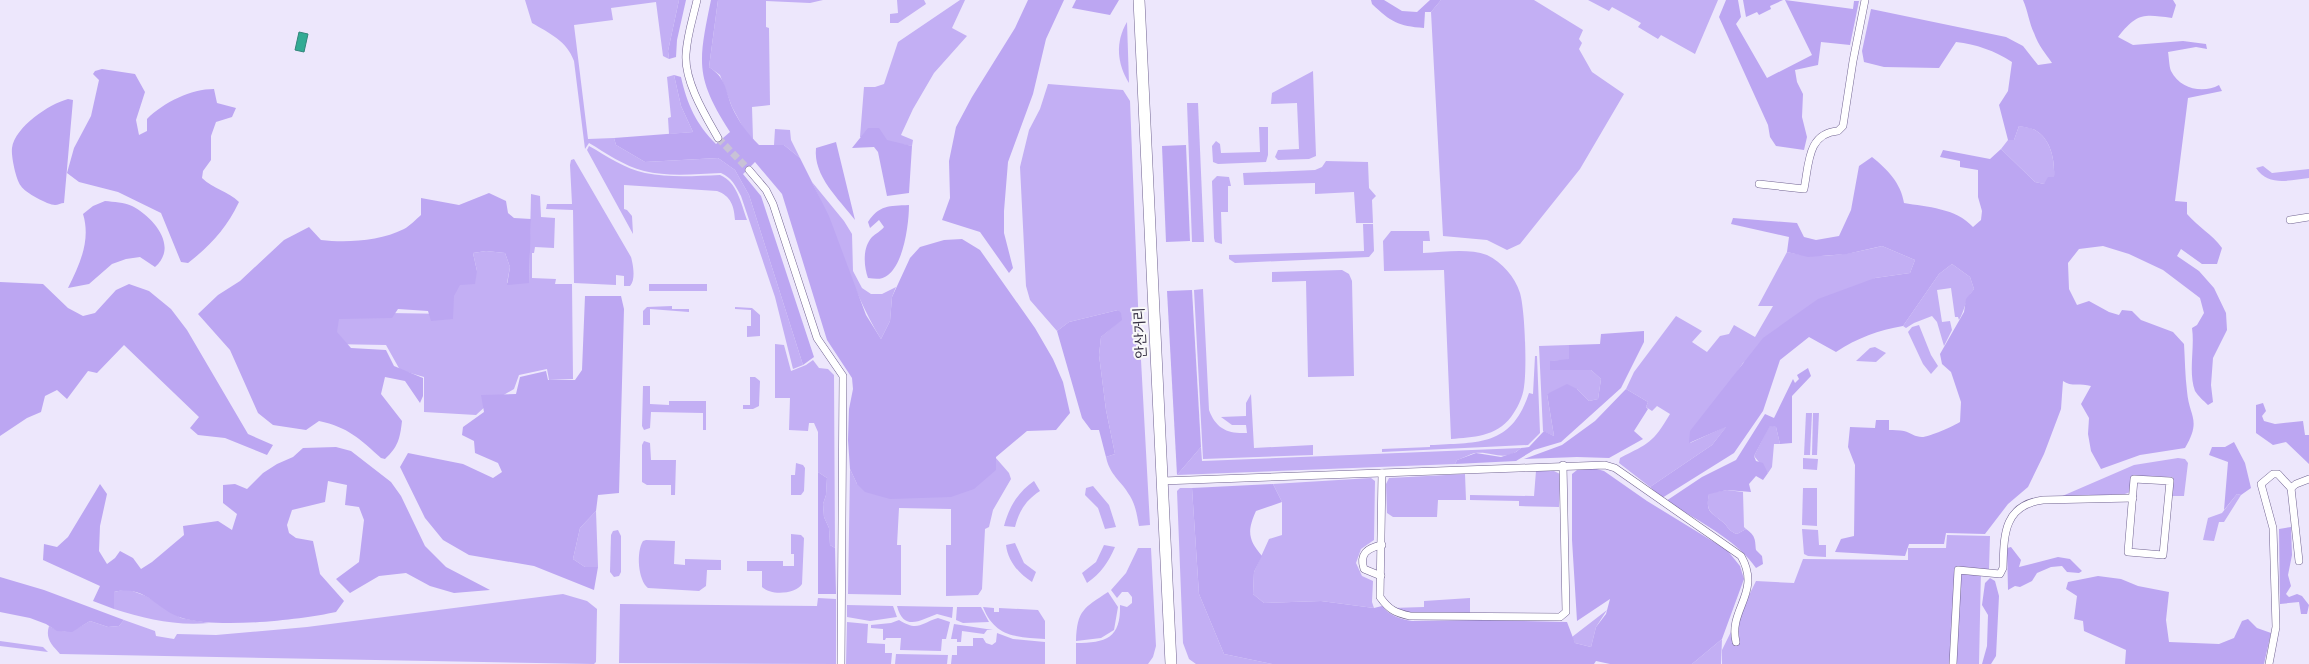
<svg xmlns="http://www.w3.org/2000/svg" width="2309" height="664" viewBox="0 0 2309 664" font-family="'IBM Plex Sans','Noto Sans KR',sans-serif">
<style>
.green{fill:#c3aff4}
.forest{fill:#bca6f2}
.water{fill:#32ab94;stroke:#33867b}
.lines{fill:none;stroke-linecap:round;stroke-linejoin:round}
.street-tunnel{stroke:#c8c2d7;stroke-width:7;stroke-dasharray:7 3.5;stroke-linecap:butt}
.street-casing{stroke:#716491;stroke-width:8}
.primary-casing{stroke:#716491;stroke-width:12}
.street{stroke:#fff;stroke-width:7}
.primary{stroke:#fff;stroke-width:11}
.labels{text-anchor:middle;dominant-baseline:central;stroke-width:4;stroke-linejoin:round;paint-order:stroke}
.street-label{font-size:14px;fill:#342e42;stroke:#f8f8f8}
</style>
<rect width="100%" height="100%" fill="#ede7fc"/>
<g class="green">
<path d="M525,0h154l-11,51 1,8 -6,-3 -7,-54 -45,6 2,12 -39,5 14,114 26,-1 2,7 29,17 73,-4 17,12 14,25 54,170 -10,4 -18,-72 -34,-101c-6,-11 -9,-18 -20,-23 -25,1 -53,4 -77,-2 -20,-5 -38,-18 -55,-28l-4,6 -11,-88c-7,-20 -25,-28 -42,-38z"/>
<polygon points="718,0 823,0 810,3 766,1 766,27 769,28 770,105 752,107 753,139 745,131 732,107 720,75 709,67"/>
<polygon points="897,0 924,0 926,4 898,23 890,23 890,14 898,13"/>
<polygon points="960,0 965,0 952,28 967,36 934,73 913,109 901,135 913,140 912,146 860,137 864,87 875,87 884,84 898,42"/>
<polygon points="1441,0 1534,0 1583,30 1579,39 1582,43 1579,49 1592,72 1624,94 1580,169 1520,244 1507,250 1487,240 1443,236 1431,12"/>
<polygon points="1588,0 1718,0 1695,54 1661,35 1658,39 1638,27 1641,23 1612,7 1609,11"/>
<path d="M1127,22l2,61c-12,-19 -14,-41 -2,-61z"/>
<polygon points="1313,71 1316,156 1309,159 1278,160 1275,157 1278,150 1299,149 1297,103 1271,104 1272,93"/>
<polygon points="674,75 681,106 693,132 669,134 668,118 671,117 667,77"/>
<path d="M1048,84l75,6 7,11 8,204 12,220 -11,1c-2,-10 -3,-20 -9,-30 -9,-16 -20,-20 -24,-39l9,-3 -9,-44 -7,-55 2,-18 20,-17 -3,-10 -49,12 -12,9 -27,-31 -4,-14 -6,-119 9,-37 11,-21z"/>
<polygon points="1187,103 1198,103 1204,242 1192,242"/>
<path d="M2019,126c4,1 11,1 16,4 16,9 20,30 19,48l-10,6 -9,-2 -34,-33 7,-9h6z"/>
<polygon points="1259,127 1268,127 1268,155 1266,162 1218,164 1213,162 1212,146 1216,141 1220,144 1221,153 1260,152"/>
<polygon points="775,129 790,130 791,140 800,158 784,145 774,145"/>
<path d="M589,146c18,10 36,23 56,27 25,5 50,3 75,2 17,7 21,28 27,45h-12c-1,-14 -4,-24 -18,-29l-93,-6v24l3,1 5,6 1,18 -46,-84z"/>
<path d="M574,159l57,98c2,7 5,23 -1,29h-6v-10l-8,-1v10l-42,-2 -1,-73 -27,-1 1,-5h25l-2,-39 1,-5z"/>
<polygon points="1326,161 1368,162 1369,188 1376,196 1372,200 1373,223 1356,223 1354,192 1315,194 1315,183 1244,185 1243,173 1315,170 1322,167"/>
<path d="M2263,166l9,7 37,-4v9c-19,2 -41,9 -53,-10z"/>
<polygon points="1217,176 1229,177 1231,186 1228,186 1228,212 1221,212 1222,244 1215,242 1214,238 1212,181"/>
<path d="M812,182l32,39 8,13 1,37 9,17 9,6h11l14,-7 -4,10 -2,24 -9,18c-30,-48 -44,-106 -69,-157z"/>
<polygon points="531,194 540,196 541,217 555,218 554,248 535,247 534,253 532,253 532,278 556,279 555,284 572,284 573,379 549,380 547,369 519,375 514,389 488,404 476,415 424,412 424,377 400,370 386,345 329,344 329,312 450,314 450,282 477,271 473,253 486,251 505,253 510,267 507,283 529,283"/>
<polygon points="1363,224 1373,224 1374,251 1369,257 1235,263 1229,259 1229,255 1364,251"/>
<path d="M1391,231h38l1,10h-7v12c21,-1 45,-5 64,2 15,7 28,22 33,38 5,17 7,76 4,94 -1,10 -7,22 -13,30 -15,20 -38,20 -60,22l-7,-169 -60,1 -1,-30z"/>
<path d="M1882,246l33,14 -5,13 -35,5 -132,85 -53,80 37,-17 -15,19 -62,42 -31,-24 1,-5c29,-15 33,-15 50,-44l-13,-8 -5,5 -6,-4 2,-5 -22,-13 8,-17 42,-56 26,15 -10,11 15,10 13,-16 9,-2 5,-9 21,12 18,-31h-15l29,-54c34,8 62,2 95,-6z"/>
<path d="M1952,264l18,13 4,12c-10,12 -8,19 -15,31l-1,-3h-3l-4,-29 -14,2 5,32 8,-1 2,9 -8,16 -7,-24 -5,-6 -18,7 -8,5 -3,-2 36,-52z"/>
<polygon points="1342,270 1349,274 1352,281 1354,376 1308,377 1306,281 1272,282 1272,272"/>
<rect x="649" y="284" width="58" height="7"/>
<path d="M1203,289l6,121c7,19 19,24 38,23l-1,-8h-14l-11,-8 25,-1v-13l5,-9 3,54 59,-3v10l-110,4 -9,-169z"/>
<polygon points="672,306 672,309 689,309 689,312 650,309 650,325 643,325 643,311 647,307"/>
<polygon points="735,307 752,308 760,315 760,336 747,337 747,326 751,326 751,310 735,309"/>
<polygon points="1919,325 1931,355 1938,366 1931,374 1923,364 1908,332 1912,327"/>
<polygon points="775,344 784,345 791,371 806,365 813,360 819,368 828,369 834,375 835,548 830,545 829,528 824,517 823,504 826,495 827,478 818,472 818,432 814,423 809,423 808,431 789,430 790,398 775,398"/>
<polygon points="1569,345 1569,360 1551,361 1550,370 1591,370 1601,379 1598,399 1589,401 1577,389 1547,394 1554,436 1543,431 1539,346"/>
<polygon points="1875,347 1886,353 1876,362 1856,361 1870,348"/>
<path d="M1535,356h2l3,77 -12,12 -146,7v-3l48,-2v-2c48,-3 81,2 99,-52l4,1z"/>
<polygon points="750,377 755,377 760,381 759,406 753,409 743,409 743,405 750,405"/>
<polygon points="643,386 650,386 650,404 669,405 669,401 706,401 706,430 703,430 703,413 651,412 650,428 644,430 642,426"/>
<polygon points="1806,413 1812,413 1810,455 1804,455"/>
<polygon points="1813,413 1819,413 1817,455 1812,455"/>
<polygon points="1770,425 1776,427 1780,444 1774,444 1772,467 1768,473 1754,456"/>
<polygon points="644,441 650,443 651,460 676,460 675,495 671,495 671,485 647,485 642,482 642,445"/>
<path d="M1201,447l1,14 319,-13c-17,15 -27,3 -46,5 -5,1 -12,5 -18,7l-2,4 -278,11z"/>
<polygon points="995,457 1009,473 1011,479 993,510 989,527 985,529 982,589 978,595 946,596 946,545 951,545 951,509 899,508 897,545 901,545 901,595 848,594 850,469 857,484"/>
<polygon points="1803,458 1818,459 1817,470 1803,469"/>
<polygon points="2178,458 2185,459 2188,463 2184,496 2171,496 2173,477 2133,476 2130,492 2125,494 2060,497 2134,465"/>
<polygon points="796,463 803,465 805,468 804,491 801,495 791,495 791,475 795,475"/>
<polygon points="1552,470 1560,474 1559,507 1519,506 1519,501 1470,500 1470,495 1534,496 1536,471"/>
<polygon points="1465,474 1466,500 1438,500 1437,517 1393,517 1387,513 1386,484 1389,478"/>
<polygon points="1371,478 1375,481 1374,540 1361,549 1356,563 1362,576 1373,581 1372,602 1374,608 1321,601 1264,603 1253,594 1254,572 1269,539 1282,535 1282,502 1273,484"/>
<path d="M1034,481l6,10c-14,9 -21,20 -25,36l-11,-1c5,-19 14,-34 30,-45z"/>
<polygon points="1093,486 1109,505 1116,527 1105,529 1098,508 1085,495 1086,488"/>
<polygon points="1180,488 1192,488 1199,594 1224,654 1272,664 1196,664 1189,659 1183,643 1177,491"/>
<polygon points="1803,488 1817,488 1817,526 1802,525"/>
<path d="M1727,490l16,2 1,35 2,2 -9,5c-6,-2 -8,-5 -12,-10 -13,-12 -20,-10 -16,-31z"/>
<polygon points="2237,494 2241,495 2224,522 2219,522 2214,541 2203,540 2208,518 2222,513"/>
<polygon points="596,511 598,567 585,567 573,559 580,528"/>
<polygon points="1802,529 1818,530 1819,545 1826,545 1826,557 1808,556 1804,554"/>
<polygon points="618,530 621,536 621,572 619,576 614,577 610,572 611,535 613,531"/>
<path d="M791,534l10,1 3,3 -2,46c-6,10 -31,12 -40,3v-16h-15v-10h36v5h11v-12h-3z"/>
<polygon points="1947,535 1990,536 1989,569 1981,569 1979,664 1722,664 1722,650 1756,581 1794,583 1803,559 1908,560 1908,548 1946,548"/>
<path d="M646,540l29,1 -1,23 11,1v-6l36,1v10h-14l-1,16 -7,5 -51,-3c-10,-8 -12,-36 -5,-47z"/>
<path d="M1015,543l9,20 12,9 -4,10c-14,-9 -24,-21 -26,-37z"/>
<path d="M1104,545l11,2c-7,16 -14,26 -28,36l-5,-10 14,-11z"/>
<path d="M1138,548h13l5,98 -3,11 -5,7h-72v-21c30,0 45,-5 44,-38l7,2 5,-4v-6l-4,-5h-6l-5,6 -6,-8 15,-17z"/>
<path d="M127,589l19,7 35,22 28,5c-33,3 -64,-4 -95,-14v-17z"/>
<path d="M1108,592l10,15 -4,23 -13,8 -25,3c1,-31 8,-33 32,-49z"/>
<path d="M563,594l24,7 10,8 -1,53 -2,2 -534,-10c-8,-9 -15,-15 -11,-28 16,10 26,4 41,-5l18,6 11,-1 5,-6 31,11 1,5 18,3 3,-5 39,1 91,-8z"/>
<polygon points="818,598 836,599 836,664 619,663 620,604 817,606"/>
<polygon points="1470,598 1470,613 1408,612 1392,608 1424,607 1424,601"/>
<polygon points="847,605 893,606 897,617 870,621 847,617"/>
<path d="M897,606l56,1 -1,11 -15,-4c-15,5 -33,19 -40,-8z"/>
<polygon points="957,607 981,607 989,622 963,623 956,620"/>
<path d="M983,607l11,1v4h5v-4l39,2 7,11v18c-27,-2 -50,-1 -62,-32z"/>
<polygon points="1607,610 1596,627 1591,647 1575,643 1572,637"/>
<path d="M938,618l12,4 -4,17h-4l-1,12 -41,-1 1,-12h-15l-1,2h-2v-11l-12,-1v-3l20,-2 8,-3c19,12 22,3 39,-2z"/>
<polygon points="847,622 868,624 867,643 885,644 885,653 892,653 891,664 846,664"/>
<polygon points="954,624 993,630 987,630 984,634 962,631 961,642 957,642 957,639 951,639"/>
<polygon points="997,633 1013,639 1045,642 1045,664 951,664 952,655 957,655 957,646 973,646 973,638 983,638 986,643 992,645 996,642"/>
<polygon points="1722,639 1721,664 1692,664"/>
<polygon points="0,641 43,647 48,652 0,646"/>
<polygon points="896,654 948,655 947,664 895,664"/>
</g>
<g class="forest">
<polygon points="679,0 686,0 677,40 676,57 669,59 668,51"/>
<path d="M711,0h7l-9,67c17,11 16,22 23,40 7,15 15,26 27,38h25l16,13 29,58 37,99 15,24 9,-18 2,-24 18,-39 10,-11 24,-7 18,-1 18,11 55,78 18,31 10,23 7,31 -14,17 -29,1 -31,26v13l-22,19 -23,8 -61,2 -25,-7 -8,-8 -7,-15 -2,-29 1,-31 4,-20 -1,-11 -25,-38 -45,-146 -27,-32 -12,12 18,22 53,161 -11,8 -54,-170 -14,-25 -17,-12 -73,4 -29,-17 -2,-7 79,-6 -12,-26 -7,-31 7,2c6,27 15,47 35,67l14,-12c-35,-55 -32,-69 -19,-132z"/>
<polygon points="1028,0 1064,0 1046,39 1033,94 1008,162 1004,211 1004,233 1013,268 1009,273 980,232 942,220 950,198 949,161 956,127 972,97 1015,28"/>
<polygon points="1076,0 1119,0 1110,15 1072,8"/>
<path d="M1371,0h13l18,11 15,1 13,-12h11l-10,12h-6l-1,16c-26,-2 -33,-6 -52,-24z"/>
<polygon points="1726,0 1738,0 1741,17 1736,24 1767,78 1812,55 1785,0 1853,9 1854,1 1859,1 1850,45 1821,42 1818,65 1795,70 1797,82 1803,94 1802,117 1807,137 1804,150 1776,146 1770,137 1768,125 1719,17"/>
<polygon points="1743,0 1783,0 1770,6 1771,9 1759,15 1757,12 1746,17"/>
<path d="M2023,0h150l3,5 -4,13c-29,-4 -35,-5 -54,19l15,8 50,-4 23,3 1,5 -11,-2 -28,5c1,5 1,14 3,19 9,18 32,23 48,14l3,6 -34,7 -13,103 12,1v12c11,13 25,20 35,34l-5,16h-15l-21,-15 -4,7 22,15 15,17 12,25 1,17 -14,28 -2,27 2,17 -5,3c-4,-4 -10,-9 -13,-14 -7,-19 0,-43 -3,-63l5,-3 7,-12 -4,-15 -37,-28 -34,-16 -26,-8 -24,3 -11,14 1,26 8,16 12,-4 20,11 10,3 3,-5 10,1 9,9 32,12 11,12c1,16 1,31 3,47 2,26 15,28 -2,57l-45,7 -39,14 -10,-18 -3,-17 1,-16 -8,-14 10,-18c-10,-3 -20,1 -28,-5l-2,28 -17,45 -16,33 -20,17 -23,30 -39,-1 -2,11h-35l-4,12 -70,-4 6,-13 13,-3 1,-71 -7,-18 2,-20 25,1 1,-8h13v10c4,0 11,0 15,1 7,2 11,6 18,6 7,0 32,-11 38,-15l1,-20 -10,-30 -9,-8 -2,-10 24,-42 2,-13 8,-10 -4,-12 -18,-13 -13,10 -36,52c-24,4 -46,12 -67,26l-27,-15 -29,23 -17,51 -29,42 -72,45 -12,-11 62,-42 14,-18 -37,16 1,-12 73,-93 55,-39 57,-21 35,-5 5,-13 -33,-14 -35,8 -39,3 -21,-5 2,-15 -58,-13 2,-6 64,5 7,14 12,3 23,-4 12,-26 8,-44 13,-9c15,12 29,26 32,46 23,4 52,5 69,24l8,-7 1,-9 -4,-14v-27l-18,-3v-6l-20,-4 3,-7 47,9 11,-10 34,33 9,2 4,-7h6c1,-17 -3,-38 -19,-47 -4,-2 -11,-3 -16,-4l-5,14h-6l-9,-35 9,-14 4,-29c-17,-11 -36,-18 -56,-20l-17,26 -55,-1 -20,-5 -2,-11 9,-42 135,28 17,9 15,19 14,-2c-6,-9 -14,-18 -18,-30 -5,-10 -6,-22 -11,-33z"/>
<path d="M102,69l33,5 10,18 -9,28 3,15 8,-4v-12c17,-17 44,-30 67,-30l3,14 19,5 -4,9 -16,5 -5,14v24l-8,11 -1,7c11,11 26,13 37,24 -13,27 -28,43 -51,61l-7,-1 -20,-49 -43,-21 -39,-10 -12,-9 7,-25 17,-32 8,-36 -6,-6 2,-3z"/>
<path d="M68,99l5,1 -9,103c-3,0 -6,2 -9,2 -7,0 -31,-13 -34,-19 -5,-6 -10,-30 -9,-38 3,-21 37,-44 56,-49z"/>
<polygon points="868,128 879,128 887,140 912,146 909,193 887,196 878,152 874,147 852,148"/>
<path d="M836,142l19,78c-16,-21 -42,-44 -39,-72z"/>
<polygon points="1186,145 1190,241 1166,242 1162,146"/>
<path d="M489,193l17,8 2,12 6,5 17,1 -2,64 -22,2 3,-18 -5,-14 -19,-2 -13,2 4,18 -2,13 -15,1 -6,11 -1,23 -22,2 -3,-10 -30,-2 -6,9 -53,1 -2,13 14,16 35,2 8,16 29,12v18l-3,7 -15,-22 -20,-4 -4,17 21,27c-2,18 -4,26 -17,38l-4,-1c-21,-19 -33,-31 -62,-37l-13,9 -33,-5 -15,-12 -28,-63 -32,-36 20,-19 22,-14 44,-41 25,-13 12,13c26,3 59,1 83,-11 6,-3 12,-10 17,-14v-17l38,7z"/>
<path d="M105,201c9,1 19,1 27,5 21,11 47,40 23,61l-15,-10 -14,2 -14,5 -23,20 -21,4c12,-24 23,-48 15,-74l10,-8z"/>
<path d="M909,205c0,18 -5,58 -21,70 -6,5 -12,4 -20,3 -4,-11 -6,-30 4,-41 4,-4 8,-5 12,-10l-5,-7 -9,8 -2,-6c11,-17 21,-16 41,-17z"/>
<polygon points="0,282 43,284 68,308 83,316 95,313 116,290 129,284 149,291 171,309 187,330 248,434 273,445 267,455 225,438 198,435 190,428 199,417 124,345 97,373 88,371 67,399 57,390 45,396 41,412 27,418 0,436"/>
<polygon points="1192,290 1201,447 1177,475 1167,291"/>
<polygon points="585,296 621,296 624,309 619,493 598,495 596,511 580,528 573,559 585,567 598,567 594,590 534,566 469,555 443,540 425,518 400,467 408,453 463,464 493,478 502,472 498,463 475,453 474,441 462,435 463,427 484,412 481,395 516,394 520,377 546,371 548,380 575,380 582,370"/>
<polygon points="1118,310 1121,313 1122,320 1101,337 1099,355 1106,410 1115,454 1106,457 1099,430 1091,430 1082,418 1057,331 1069,322"/>
<polygon points="1644,331 1644,342 1621,388 1561,442 1534,450 1516,461 1455,464 1457,460 1476,453 1501,457 1516,452 1521,448 1529,447 1544,431 1554,436 1547,394 1567,384 1577,389 1589,401 1598,399 1601,379 1591,370 1550,370 1550,361 1569,359 1569,345 1600,344 1601,334"/>
<path d="M1808,368l3,8 -19,20v47l-12,1 -4,-17 -6,-1 -16,30 2,5 7,2 5,10 -5,7 -7,-4 -7,8 2,8 -24,-2 -18,4c-4,20 3,18 16,30 4,5 6,8 12,10l9,-5c10,7 9,11 10,21l6,6 1,8 -7,4c-19,-28 -61,-49 -90,-67l36,-24 34,-17 29,-46 9,4 19,-39 2,4 4,-4 -2,-4z"/>
<polygon points="1626,389 1648,402 1646,407 1648,409 1634,431 1643,439 1609,458 1577,457 1524,459 1562,445 1595,421"/>
<polygon points="2263,403 2266,411 2262,416 2264,421 2275,424 2303,421 2305,435 2309,435 2309,464 2286,442 2273,445 2256,433 2256,405"/>
<polygon points="2234,442 2245,463 2251,488 2241,495 2237,494 2224,510 2228,462 2209,455 2212,447 2225,447"/>
<path d="M336,447l15,4 40,31 10,14 24,50 21,21 44,23 -36,3 -24,-7 -24,-13 -27,3 -29,17 -14,-14 23,-17 5,-42 -5,-13 -14,-2 2,-20 -19,-4 -3,21 -33,8 -5,15 2,8 7,5 17,3 7,33 24,27 -8,11c-37,8 -118,17 -154,6 -26,-8 -36,-34 -68,-26v17l-21,-8 7,-15 -57,-26 1,-16 13,3 11,-10 32,-53 7,10 -7,32 -1,25 8,13 8,-6 5,-7 13,7 8,11 11,-7 32,-27 -1,-9 35,-5 14,9 5,-16 -14,-11v-18l12,-1 12,5 16,-16 14,-9 16,-7 10,-9z"/>
<path d="M1593,468l11,3 43,30 80,49 13,16 4,13 -22,60 -30,25h-82l-14,-3 -2,3h-322l-48,-10 -25,-60 -7,-106 81,-4 9,18 -26,9c-9,20 -8,29 6,45l-8,16 -1,22 11,9 57,-2 53,7 8,-2c8,10 18,13 30,15l68,-1 87,2 8,21 16,4 5,-20 10,-13 4,-15 -33,22 -5,-81v-66l5,-4z"/>
<polygon points="818,472 827,478 826,495 823,504 824,517 829,528 830,545 835,548 836,594 818,594"/>
<polygon points="2291,527 2292,555 2288,575 2291,586 2286,594 2289,597 2297,594 2302,596 2309,605 2307,614 2301,614 2299,602 2280,604 2279,529"/>
<polygon points="2011,547 2021,560 2019,567 2058,557 2070,559 2082,571 2079,573 2067,572 2062,566 2051,567 2037,573 2032,581 2020,587 2015,586 2008,590 2007,548"/>
<polygon points="2098,576 2121,579 2138,586 2169,592 2166,620 2169,642 2219,644 2234,638 2242,621 2248,619 2257,628 2271,633 2264,664 2125,664 2126,650 2084,631 2083,621 2074,619 2077,596 2066,589 2068,582"/>
<polygon points="0,577 44,590 124,620 119,626 108,627 90,621 72,632 57,631 46,624 30,618 0,612"/>
<polygon points="1990,578 1995,581 1999,596 1996,656 1991,664 1982,664 1987,646 1988,615 1982,605 1985,583"/>
</g>
<polygon class="water" points="299,32 308,34 304,52 295,50"/>
<g class="lines">
<polyline class="street-tunnel" points="718,138 749,170"/>
<defs>
<g id="street">
<path d="M697,0c-4,18 -10,35 -11,54 -2,27 19,61 32,84"/>
<polyline points="749,170 766,190 773,204 817,338 843,376 841,664"/>
<path d="M1759,184l45,5c5,-24 3,-56 34,-58l5,-5 10,-65 12,-61"/>
<polyline points="2290,220 2309,217"/>
<path d="M1382,473l-2,124c9,13 16,16 30,19l150,1 6,-5 -3,-147"/>
<polygon points="2134,479 2170,481 2163,555 2128,552"/>
<path d="M1162,481l443,-16 10,3 126,88c21,37 -13,53 -5,86"/>
<polyline points="2291,488 2299,561"/>
<path d="M1381,576l-17,-7c-5,-15 3,-21 18,-24"/>
<path d="M1953,664l5,-94 42,4 3,-6c1,-32 0,-63 40,-68l90,-2"/>
<polyline points="2269,664 2276,627 2273,528 2261,484 2273,474 2278,474 2291,488 2296,484 2309,479"/>
</g>
<polyline id="primary" points="1139,0 1171,664"/>
</defs>
<use href="#street" class="street-casing"/>
<use href="#primary" class="primary-casing"/>
<use href="#street" class="street"/>
<use href="#primary" class="primary"/>
</g>
<g class="labels">
<g class="street-label">
<text transform="translate(1140 333) rotate(-93)">안산거리</text>
</g>
</g>
</svg>
